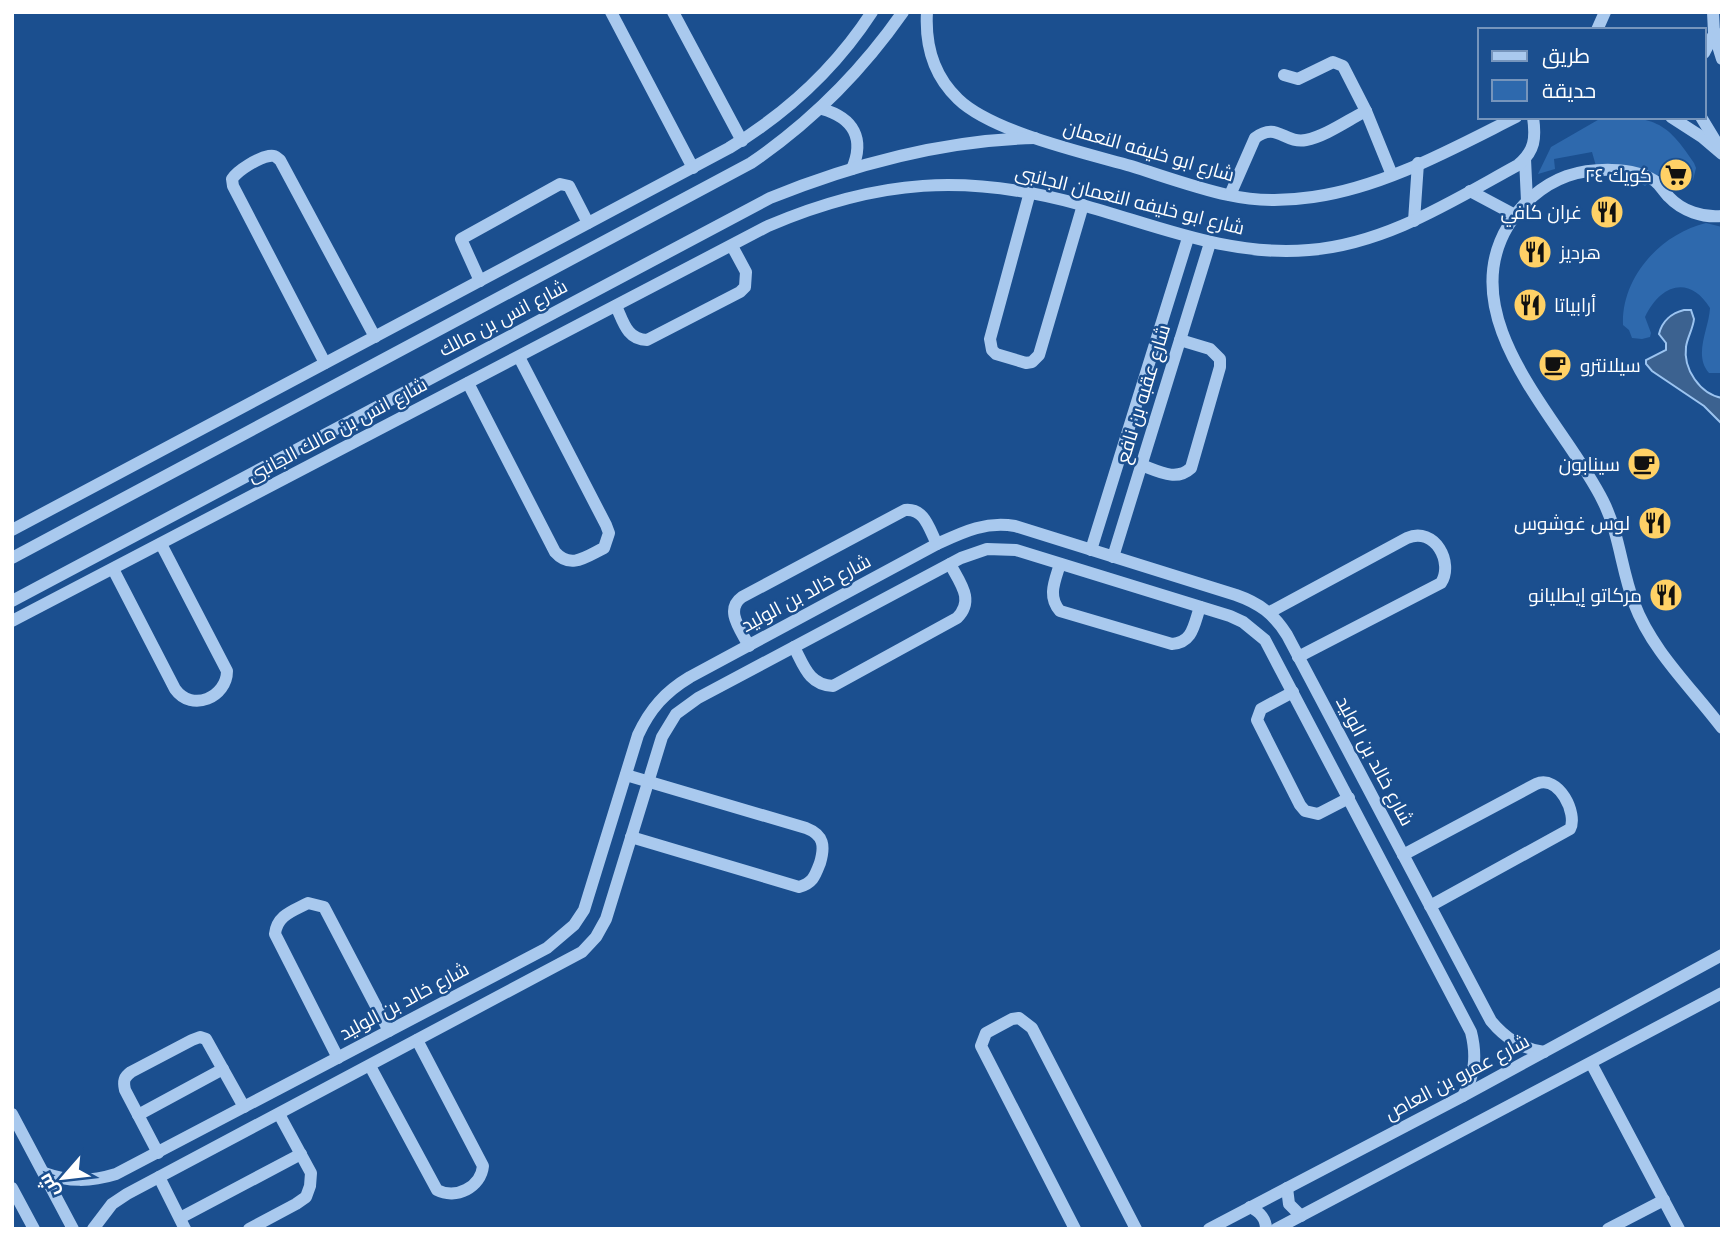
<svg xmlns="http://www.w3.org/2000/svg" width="1734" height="1241" viewBox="0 0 1734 1241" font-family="'Space Grotesk',Cairo,sans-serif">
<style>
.green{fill:#2e69ad}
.water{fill:#3c6290;stroke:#9cc4f0;stroke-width:2}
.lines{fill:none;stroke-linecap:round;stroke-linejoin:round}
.minor{stroke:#a9c9ee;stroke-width:12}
.labels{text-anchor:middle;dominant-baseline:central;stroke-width:5;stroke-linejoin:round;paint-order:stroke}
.street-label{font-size:19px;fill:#fff;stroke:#1b4f8f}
.poi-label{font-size:19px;fill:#fff;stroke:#1b4f8f;text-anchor:end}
</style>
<rect width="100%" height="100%" fill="#1b4f8f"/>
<g class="green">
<path d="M1603,117c50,0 63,3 91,46l2,5 -3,12 -4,1 -20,-15 -24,20 -22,-13h-25l-6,-21 -38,7 1,10 -17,5 13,-27z"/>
<path d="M1706,223l16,4v146h-13c-16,-18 0,-44 1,-65 -21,-34 -50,-23 -65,9l6,16 -1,4 -8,2 -10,-1 -3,-8 -6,-5c-2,-47 37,-91 83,-102z"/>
</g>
<path class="water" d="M1684,310h7l3,9c-1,10 -7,19 -8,28 -3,22 14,47 36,51v26l-18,-18 -52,-35 -6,-7v-4l20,-10v-7l-7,-9c3,-13 13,-21 25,-24z"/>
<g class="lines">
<g class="minor">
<polyline points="611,12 693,168"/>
<polyline points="673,12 742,141"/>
<path d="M927,12c-2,33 7,64 31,87 34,33 127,54 173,67 32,10 65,22 97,29 27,6 58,6 85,2 71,-10 139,-48 203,-80"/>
<polyline points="1713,12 1714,33 1722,59"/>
<polyline points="1597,30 1605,12"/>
<polyline points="1704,53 1715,32"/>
<polyline points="1284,75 1298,79 1333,62 1343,66 1366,111 1392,175"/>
<path d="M822,109c32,9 43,30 30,60"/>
<polyline points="1671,117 1702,137 1722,154"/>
<polyline points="1701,117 1721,150"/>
<polyline points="1525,159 1527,201"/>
<polyline points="1470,191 1515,215"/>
<polyline points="1030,192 990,339 992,350 996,354 1026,363 1032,362 1039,355 1083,205"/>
<path d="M1230,195l25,-57c22,-17 29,6 51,2 20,-4 42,-20 60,-29"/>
<path d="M1722,216c-19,2 -40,-5 -53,-19 -5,-5 -9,-12 -14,-16 -22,-15 -64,-13 -88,-5 -25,9 -46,28 -59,50 -57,95 57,197 95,275 17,34 18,68 31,102 18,48 57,84 88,125"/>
<polyline points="1414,221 1418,163"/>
<polyline points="480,281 461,239 560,184 569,186 588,223"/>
<path d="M616,306c7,15 11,34 31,34l93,-48 5,-5 1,-15 -14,-26"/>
<path d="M325,363l-92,-177 -1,-7c6,-9 26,-21 37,-23 6,-1 7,1 11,4l95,177"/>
<path d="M468,383l87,169c16,18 32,4 49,-4l5,-15 -3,-8 -87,-168"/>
<path d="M1141,465c17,6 35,17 50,3l29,-101v-8l-10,-10 -30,-9"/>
<path d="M12,530l717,-382c58,-35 106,-79 143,-136"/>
<polyline points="1091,550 1188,238"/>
<polyline points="1113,557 1210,243"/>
<path d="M12,558l739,-395c60,-41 110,-91 152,-151"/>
<path d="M1060,564c-5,17 -13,32 0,47l112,33c21,-1 22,-20 28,-37"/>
<path d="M113,569l62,120c17,24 52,8 52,-18l-66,-127"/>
<path d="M12,601l758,-403c84,-34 174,-58 265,-60"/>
<path d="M1270,612l137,-74c28,-12 47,25 34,45l-143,74"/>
<path d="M12,621l756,-395c110,-47 199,-53 314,-21 76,21 147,52 227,45 77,-6 143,-49 209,-85 17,-14 18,-27 15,-48"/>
<path d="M749,646c-8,-16 -25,-36 -7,-49l163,-87c20,-2 24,19 32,34"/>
<path d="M794,647c10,19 15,38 39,39l124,-68c18,-18 3,-35 -7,-54"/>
<polyline points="1293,692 1261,709 1257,720 1300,805 1305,811 1318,814 1349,798"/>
<path d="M626,775l180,53c18,7 19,18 14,35 -5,13 -7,20 -21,24l-168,-50"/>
<path d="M1403,855l133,-71c23,-10 42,30 34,45l-140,77"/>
<path d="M338,1058l-63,-124c2,-19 18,-23 33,-31l16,4 65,124"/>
<polyline points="1591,1063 1679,1229"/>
<path d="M370,1066l67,124c19,10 44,-3 46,-24l-66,-126"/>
<polyline points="12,1114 73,1229"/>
<polyline points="138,1115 223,1069"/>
<path d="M158,1153l-33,-63c-2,-9 -1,-13 6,-18l61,-32 8,-3 6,2 38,68"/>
<path d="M44,1173c25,9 46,9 72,1l431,-226 27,-23 10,-15 54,-175c12,-26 27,-43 52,-58l247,-133c26,-12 48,-23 78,-18l221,69c23,8 38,19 51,40l204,386c15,18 30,27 53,31"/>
<polyline points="159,1177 185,1229"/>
<polyline points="12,1188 34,1229"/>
<polyline points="1287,1188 1289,1204 1301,1216"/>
<path d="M1250,1207c10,5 16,11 16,22"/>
<polyline points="180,1218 301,1154"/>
<path d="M93,1229l19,-25 15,-10 455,-242 14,-15 10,-18 56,-182 14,-23 22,-16 263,-140 26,-9 29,1 214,66 13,6 22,18 206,392c6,24 4,42 -8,64"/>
<polyline points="249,1229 296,1204 306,1197 310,1186 311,1173 279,1114"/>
<polyline points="1075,1229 981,1046 986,1033 1012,1019 1019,1018 1032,1028 1136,1229"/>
<polyline points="1209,1229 1463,1096 1722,955"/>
<polyline points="1276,1229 1722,993"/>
<polyline points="1608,1229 1664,1200"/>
</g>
</g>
<defs>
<symbol id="supermarket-disc" viewBox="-11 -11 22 22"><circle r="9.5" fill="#ffd166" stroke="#1b4f8f"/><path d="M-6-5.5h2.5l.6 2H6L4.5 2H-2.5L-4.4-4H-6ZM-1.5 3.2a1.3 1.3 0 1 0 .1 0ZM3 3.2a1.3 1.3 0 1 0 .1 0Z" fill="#111"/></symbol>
<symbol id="restaurant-disc" viewBox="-11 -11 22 22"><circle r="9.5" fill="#ffd166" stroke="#1b4f8f"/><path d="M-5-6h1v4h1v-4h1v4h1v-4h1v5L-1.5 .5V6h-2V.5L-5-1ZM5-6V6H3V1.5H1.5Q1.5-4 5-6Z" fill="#111"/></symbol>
<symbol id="cafe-disc" viewBox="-11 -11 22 22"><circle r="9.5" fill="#ffd166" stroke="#1b4f8f"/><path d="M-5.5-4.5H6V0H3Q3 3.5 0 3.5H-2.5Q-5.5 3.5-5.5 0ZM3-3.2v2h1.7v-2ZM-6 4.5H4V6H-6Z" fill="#111"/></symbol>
</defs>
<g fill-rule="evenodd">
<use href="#supermarket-disc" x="1657" y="156" width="38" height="38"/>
<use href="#restaurant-disc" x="1588" y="193" width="38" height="38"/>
<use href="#restaurant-disc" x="1516" y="233" width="38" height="38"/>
<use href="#restaurant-disc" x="1511" y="286" width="38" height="38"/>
<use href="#cafe-disc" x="1536" y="346" width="38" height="38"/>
<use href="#cafe-disc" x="1625" y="445" width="38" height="38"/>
<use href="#restaurant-disc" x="1636" y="504" width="38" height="38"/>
<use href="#restaurant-disc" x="1647" y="576" width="38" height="38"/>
</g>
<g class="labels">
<g class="street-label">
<text transform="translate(1149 151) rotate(16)">شارع ابو خليفه النعمان</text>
<text transform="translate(1130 200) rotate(14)">شارع ابو خليفه النعمان الجانبى</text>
<text transform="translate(503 318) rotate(-28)">شارع انس بن مالك</text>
<text transform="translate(1143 394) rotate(-73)">شارع عقبه بن نافع</text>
<text transform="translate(337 430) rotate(-28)">شارع انس بن مالك الجانبى</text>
<text transform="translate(806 593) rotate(-28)">شارع خالد بن الوليد</text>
<text transform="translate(1375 761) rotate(62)">شارع خالد بن الوليد</text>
<text transform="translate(404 1001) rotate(-28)">شارع خالد بن الوليد</text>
<text transform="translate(1457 1077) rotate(-28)">شارع عمرو بن العاص</text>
</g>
<g class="poi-label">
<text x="1652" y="175">كويك ٢٤</text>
<text x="1582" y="212">غران كافي</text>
<text x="1560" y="252" text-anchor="start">هرديز</text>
<text x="1554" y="305" text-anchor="start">أرابياتا</text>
<text x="1580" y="365" text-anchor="start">سيلانترو</text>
<text x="1620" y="464">سينابون</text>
<text x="1630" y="523">لوس غوشوس</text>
<text x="1642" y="595">مركاتو إيطليانو</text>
</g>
</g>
<rect width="1734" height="1241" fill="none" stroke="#ffffff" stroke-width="28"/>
<rect x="1478" y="28" width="228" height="91" fill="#1b4f8f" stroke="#7695bc" stroke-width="2"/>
<rect x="1492" y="51" width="35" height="10" fill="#a9c9ee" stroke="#7695bc" stroke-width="2"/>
<text x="1542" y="63" font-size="21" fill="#ffffff">طريق</text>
<rect x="1492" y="80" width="35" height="21" fill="#2e69ad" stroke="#7695bc" stroke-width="2"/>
<text x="1542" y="98" font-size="21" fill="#ffffff">حديقة</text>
<g transform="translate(63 1178) rotate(242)" stroke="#1b4f8f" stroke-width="5" paint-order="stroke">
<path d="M0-5L12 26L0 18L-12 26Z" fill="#ffffff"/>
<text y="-10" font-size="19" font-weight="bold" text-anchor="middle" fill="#ffffff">ش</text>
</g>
</svg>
